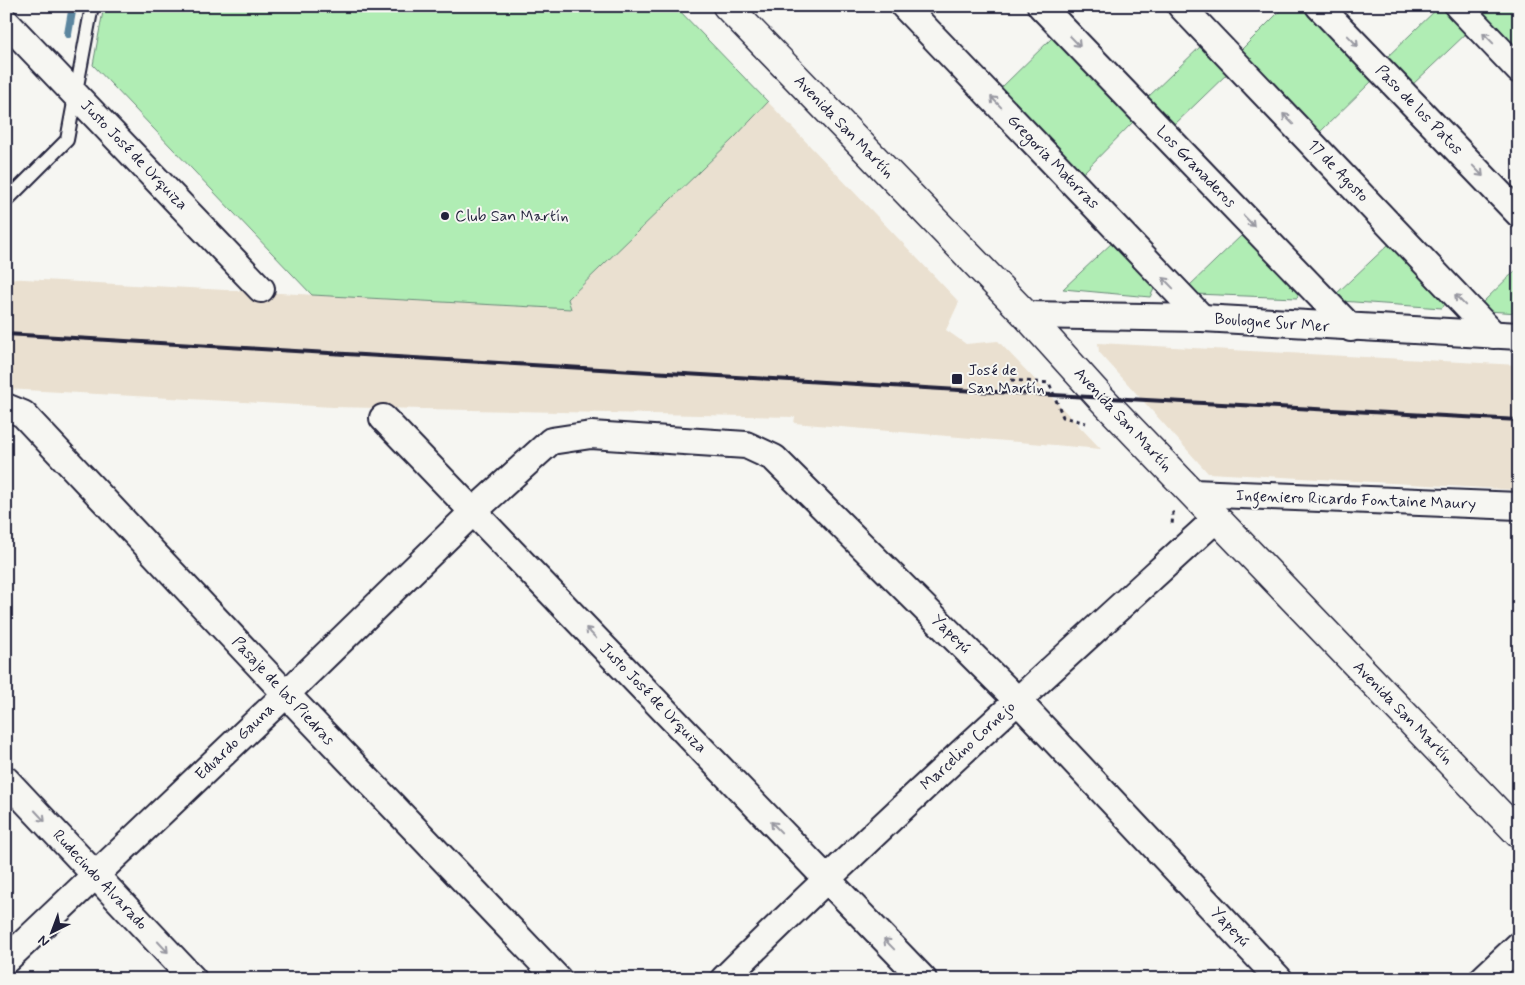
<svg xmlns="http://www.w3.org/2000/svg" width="1525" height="985" viewBox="0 0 1525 985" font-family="Mynerve,sans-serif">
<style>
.built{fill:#eae0d0}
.green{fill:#b0edb4;stroke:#698878}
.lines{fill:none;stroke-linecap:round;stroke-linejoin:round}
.stream{stroke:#5b869f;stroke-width:8}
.lane-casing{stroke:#22223b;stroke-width:16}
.street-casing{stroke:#22223b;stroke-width:30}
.secondary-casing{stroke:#22223b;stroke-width:31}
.path{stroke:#22223b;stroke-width:3;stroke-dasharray:4 4;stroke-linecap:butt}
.lane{stroke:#f6f6f2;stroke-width:12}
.street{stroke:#f6f6f2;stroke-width:26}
.secondary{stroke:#f6f6f2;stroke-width:28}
.rail{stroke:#22223b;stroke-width:4}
.oneway{stroke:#9797a0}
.poi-dot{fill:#22223b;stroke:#f6f6f2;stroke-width:2}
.labels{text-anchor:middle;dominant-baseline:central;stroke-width:4;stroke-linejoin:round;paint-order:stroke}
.street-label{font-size:16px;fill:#22223b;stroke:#f6f6f2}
.poi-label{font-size:16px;fill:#22223b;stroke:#f6f6f2;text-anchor:start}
</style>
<rect width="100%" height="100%" fill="#f6f6f2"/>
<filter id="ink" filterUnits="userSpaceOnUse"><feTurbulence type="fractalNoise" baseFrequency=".02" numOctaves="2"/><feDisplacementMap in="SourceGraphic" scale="10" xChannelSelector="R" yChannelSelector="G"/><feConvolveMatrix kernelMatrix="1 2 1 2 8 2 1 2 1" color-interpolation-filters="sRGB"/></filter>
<g filter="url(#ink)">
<g class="built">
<polygon points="768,102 959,302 946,330 966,344 998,341 1101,449 794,423 795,417 333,407 6,389 6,278 571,309 568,299 735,137"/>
<polygon points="1098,343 1519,365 1519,490 1208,473 1099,352"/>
</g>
<g class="green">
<polygon points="104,6 675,6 768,102 735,137 568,299 571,309 312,295 93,65"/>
<polygon points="1285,6 1306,6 1376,77 1318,134 1238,53"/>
<polygon points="1440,6 1445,6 1469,31 1411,86 1385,59"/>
<polygon points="1490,6 1519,6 1519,55 1480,15"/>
<polygon points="1056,34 1137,118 1080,176 999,90"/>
<polygon points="1204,43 1230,71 1172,127 1146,99"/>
<polygon points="1244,233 1300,290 1297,298 1194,294 1187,288"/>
<polygon points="1114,241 1156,285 1150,297 1063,289"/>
<polygon points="1389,244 1446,303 1442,308 1340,301 1335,295"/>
<polygon points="1519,267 1519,313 1487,311 1481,304"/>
</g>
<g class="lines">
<polyline class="stream" points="68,34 73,6"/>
<defs>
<polyline id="lane" points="6,201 67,140 92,6"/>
<g id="street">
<polyline points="904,6 1202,318"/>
<polyline points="1041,6 1351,328"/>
<polyline points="1181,6 1494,335"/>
<polyline points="1319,6 1519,214"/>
<polyline points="1458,6 1519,70"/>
<polyline points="6,22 261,289"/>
<polyline points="1026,315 1202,318 1519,336"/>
<polyline points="6,407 23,414 286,694 558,979"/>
<polyline points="383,418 923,979"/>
<polyline points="1193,493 1519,506"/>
<polyline points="6,780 193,979"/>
<polyline points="6,960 286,694 474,511 551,441 591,435 746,445 774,458 1017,700 1279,979"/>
<path d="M724,979c160,-158 327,-309 493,-461"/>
<polyline points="1483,979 1519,945"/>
</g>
<polyline id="secondary" points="727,6 1026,315 1101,398 1519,834"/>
</defs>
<use href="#lane" class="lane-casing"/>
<use href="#street" class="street-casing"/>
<use href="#secondary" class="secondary-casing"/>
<g class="path">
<polyline points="1011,380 1049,383 1063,417 1086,423"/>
<polyline points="1172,512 1173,513 1172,525"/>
</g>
<use href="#lane" class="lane"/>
<use href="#street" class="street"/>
<use href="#secondary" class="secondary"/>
<polyline class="rail" points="6,334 959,390 1519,420"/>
</g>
<defs><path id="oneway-shaft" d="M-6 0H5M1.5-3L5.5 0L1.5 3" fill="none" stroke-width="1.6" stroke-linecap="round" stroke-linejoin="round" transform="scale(1.25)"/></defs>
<g class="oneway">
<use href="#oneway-shaft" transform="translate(1488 38) rotate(-134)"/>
<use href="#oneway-shaft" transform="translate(1075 41) rotate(46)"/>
<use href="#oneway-shaft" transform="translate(1353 41) rotate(46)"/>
<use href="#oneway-shaft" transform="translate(996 102) rotate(-134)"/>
<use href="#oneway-shaft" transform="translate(1288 119) rotate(-134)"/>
<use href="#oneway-shaft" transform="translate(1478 171) rotate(46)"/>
<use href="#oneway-shaft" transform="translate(1249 221) rotate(46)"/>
<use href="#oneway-shaft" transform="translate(1168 283) rotate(-134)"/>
<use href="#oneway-shaft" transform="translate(1460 300) rotate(-134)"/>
<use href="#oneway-shaft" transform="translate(591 633) rotate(-134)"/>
<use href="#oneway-shaft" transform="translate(40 816) rotate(47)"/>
<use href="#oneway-shaft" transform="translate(776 827) rotate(-134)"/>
<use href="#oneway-shaft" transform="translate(889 944) rotate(-134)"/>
<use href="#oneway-shaft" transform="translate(163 947) rotate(47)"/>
</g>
</g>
<g class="poi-dot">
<circle cx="445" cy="216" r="5"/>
<rect x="951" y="373" width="12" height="12" rx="2.5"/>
</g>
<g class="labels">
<g class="street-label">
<text transform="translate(1419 110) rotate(46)">Paso de los Patos</text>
<text transform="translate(844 127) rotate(46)">Avenida San Martín</text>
<text transform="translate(134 155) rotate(46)">Justo José de Urquiza</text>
<text transform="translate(1053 162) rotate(46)">Gregoria Matorras</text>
<text transform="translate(1196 167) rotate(46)">Los Granaderos</text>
<text transform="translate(1338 171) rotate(46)">17 de Agosto</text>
<text transform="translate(1272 323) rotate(4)">Boulogne Sur Mer</text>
<text transform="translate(1123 420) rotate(47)">Avenida San Martín</text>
<text transform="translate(1356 500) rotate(2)">Ingeniero Ricardo Fontaine Maury</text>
<text transform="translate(951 634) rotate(45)">Yapeyú</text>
<text transform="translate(283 691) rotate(47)">Pasaje de las Piedras</text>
<text transform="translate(653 698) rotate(46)">Justo José de Urquiza</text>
<text transform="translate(1403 713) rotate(46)">Avenida San Martín</text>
<text transform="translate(235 742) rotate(-44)">Eduardo Gauna</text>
<text transform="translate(968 746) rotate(-43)">Marcelino Cornejo</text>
<text transform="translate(100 880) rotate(47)">Rudecindo Alvarado</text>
<text transform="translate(1230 927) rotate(47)">Yapeyú</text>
</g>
<g class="poi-label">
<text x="455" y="216">Club San Martín</text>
<text x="968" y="370">José de<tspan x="968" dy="18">San Martín</tspan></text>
</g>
</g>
<rect width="1525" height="985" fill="none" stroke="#f6f6f2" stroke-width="25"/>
<rect x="12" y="12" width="1500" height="960" fill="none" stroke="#22223b" stroke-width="2" filter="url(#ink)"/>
<g transform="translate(52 932) rotate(222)" stroke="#f6f6f2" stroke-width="4" paint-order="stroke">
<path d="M0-4L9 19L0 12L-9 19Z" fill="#22223b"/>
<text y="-8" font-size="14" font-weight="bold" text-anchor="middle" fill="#22223b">N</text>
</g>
</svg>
